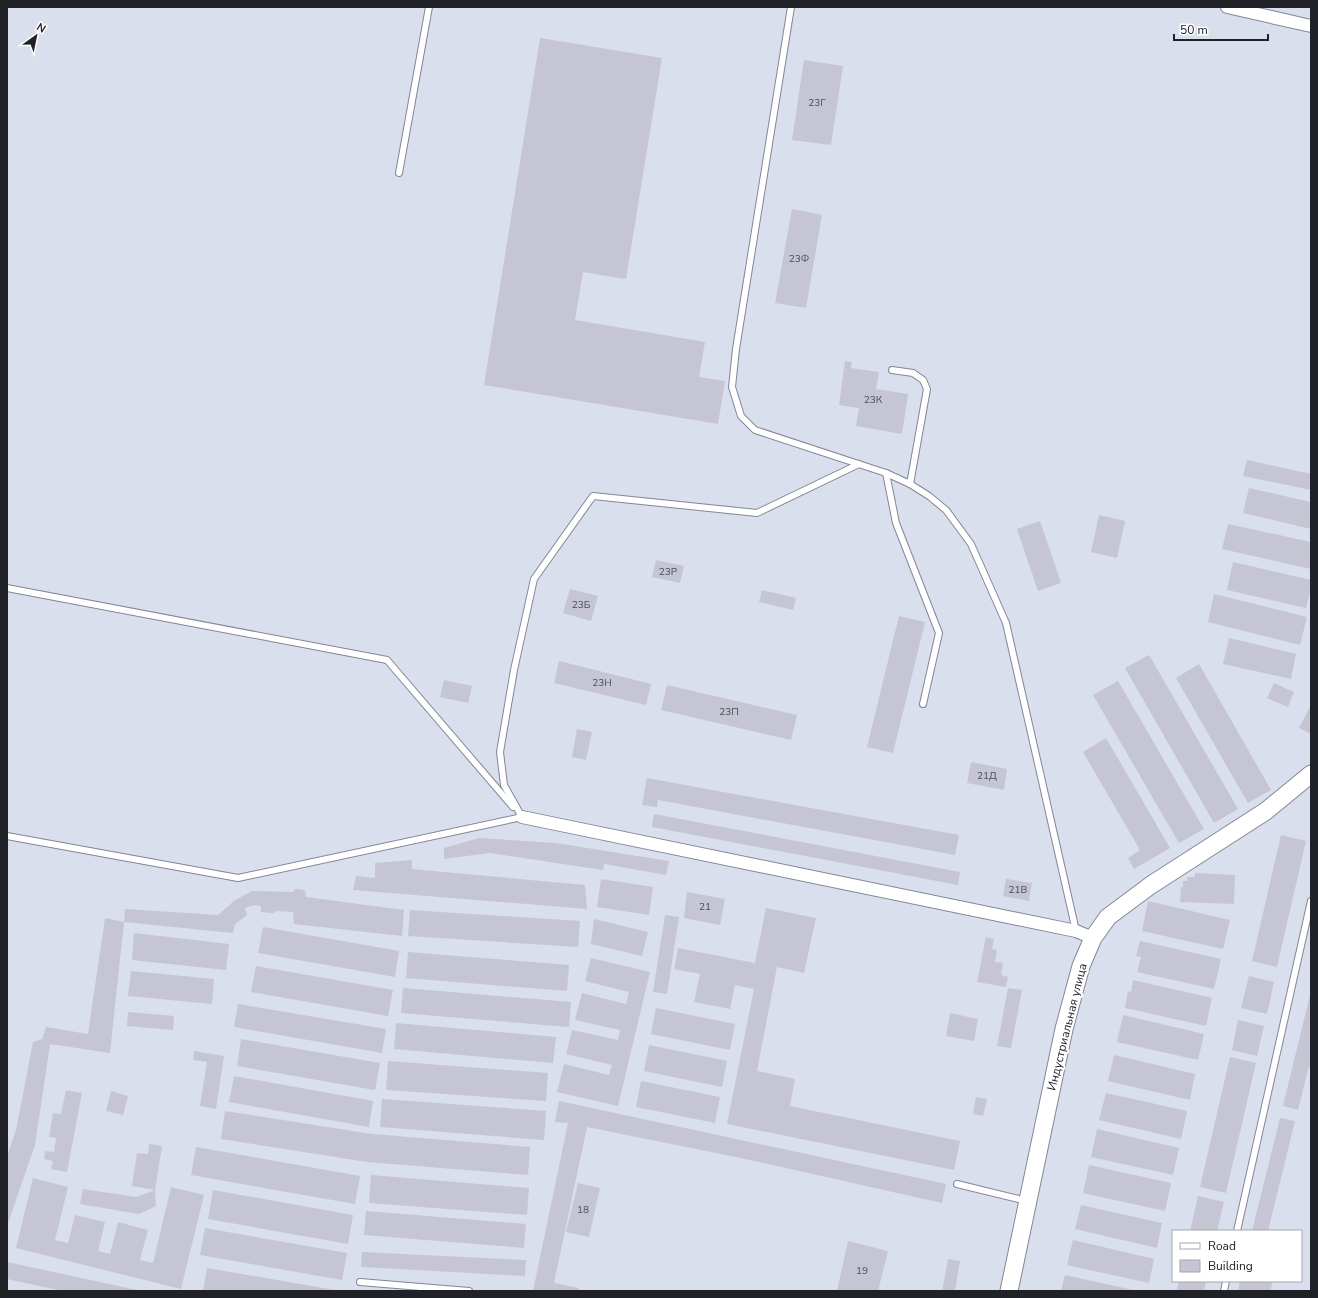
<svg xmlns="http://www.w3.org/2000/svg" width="1318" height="1298" viewBox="0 0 1318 1298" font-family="'Nunito Sans',sans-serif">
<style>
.building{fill:#c6c5d4}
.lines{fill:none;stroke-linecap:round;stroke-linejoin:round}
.lane-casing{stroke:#828794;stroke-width:8}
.street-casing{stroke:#828794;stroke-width:14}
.secondary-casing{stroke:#828794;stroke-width:19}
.lane{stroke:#fff;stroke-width:6}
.street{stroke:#fff;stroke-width:12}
.secondary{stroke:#fff;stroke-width:17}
.labels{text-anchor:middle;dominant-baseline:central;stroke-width:4;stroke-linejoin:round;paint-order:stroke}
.number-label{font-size:10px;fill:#4a4b52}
.street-label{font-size:12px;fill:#202227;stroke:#fff}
</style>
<rect width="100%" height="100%" fill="#d9dfed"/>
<g class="building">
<polygon points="540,38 662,58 626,279 583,272 575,320 705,342 699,377 725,381 718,424 484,385"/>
<polygon points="804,60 843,66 831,145 792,140"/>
<polygon points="792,209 822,215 806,308 775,303"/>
<polygon points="845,361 852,362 851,368 879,372 876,389 908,394 902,434 856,426 859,408 839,405"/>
<polygon points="1247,460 1311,474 1311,490 1243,476"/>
<polygon points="1249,488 1311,502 1311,529 1243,513"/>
<polygon points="1099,515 1125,521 1117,558 1091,552"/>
<polygon points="1040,521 1061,583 1038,591 1017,529"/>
<polygon points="1228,524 1311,542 1311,569 1222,549"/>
<polygon points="656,560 684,566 680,583 652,577"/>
<polygon points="1233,562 1311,580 1311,587 1306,608 1227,590"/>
<polygon points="570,589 598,596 591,621 563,613"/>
<polygon points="762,590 796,598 793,610 759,602"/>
<polygon points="1214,594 1307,617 1300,645 1208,622"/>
<polygon points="899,616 925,622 893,753 867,747"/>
<polygon points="1229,638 1296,654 1291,679 1223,664"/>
<polygon points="1149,655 1238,809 1214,823 1125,668"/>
<polygon points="559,661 651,684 646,705 554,683"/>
<polygon points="1199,664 1271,790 1248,803 1176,678"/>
<polygon points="444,680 472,686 468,703 440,697"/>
<polygon points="1118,681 1204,829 1179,843 1093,695"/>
<polygon points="1274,683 1294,692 1288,707 1267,698"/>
<polygon points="667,685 797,715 791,740 661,710"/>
<polygon points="1311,705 1311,734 1299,728"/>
<polygon points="577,729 592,732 586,760 572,757"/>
<polygon points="1106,738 1170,848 1134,869 1128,858 1140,850 1083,752"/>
<polygon points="971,762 1007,769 1004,790 967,783"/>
<polygon points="647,778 959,835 955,855 658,800 657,807 642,805"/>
<polygon points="654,814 960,872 958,885 652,827"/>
<polygon points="1281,835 1306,841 1277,967 1252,961"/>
<polygon points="479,838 556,843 669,861 666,875 604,864 603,870 490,853 444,859 444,848"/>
<polygon points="412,860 412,869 585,885 587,909 353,890 356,876 375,878 375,863"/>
<polygon points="1195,873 1235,875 1234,904 1180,902 1181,887 1183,887 1183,881 1187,881 1187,877 1195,877"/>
<polygon points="601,879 653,887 649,915 597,907"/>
<polygon points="1006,879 1032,883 1029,901 1003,896"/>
<polygon points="295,889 305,890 306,897 404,910 402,936 294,924 293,912 276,911 273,913 261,912 261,906 254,905 245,908 247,915 235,924 233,933 124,922 110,1053 50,1044 35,1145 7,1226 7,1156 16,1130 33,1042 42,1039 46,1027 88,1034 105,918 124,922 125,909 218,915 235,900 252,891 293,892"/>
<polygon points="687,892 725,899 720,925 684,918"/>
<polygon points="1148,901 1230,920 1223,949 1142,931"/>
<polygon points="766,908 816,918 804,973 777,967 757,1071 795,1079 790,1106 960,1141 954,1170 727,1124 754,989 735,985 730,1009 694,1002 700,974 674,969 678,948 755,963"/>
<polygon points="410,910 580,921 578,947 408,936"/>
<polygon points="665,915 679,917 667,994 653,992"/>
<polygon points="594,919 648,932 642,956 591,944"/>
<polygon points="263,927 399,951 395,977 258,953"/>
<polygon points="134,933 229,944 226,970 132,960"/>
<polygon points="986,937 994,939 992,949 997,950 995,962 1003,963 1001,975 1008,977 1006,987 977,982"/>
<polygon points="1140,941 1221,959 1214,989 1137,972 1141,957 1136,956"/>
<polygon points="408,952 569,965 567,991 406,978"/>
<polygon points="591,958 650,972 618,1106 557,1092 564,1064 609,1075 612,1065 566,1054 572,1030 618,1040 620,1030 575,1020 582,993 626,1004 629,992 585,981"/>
<polygon points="256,966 393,990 388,1016 251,992"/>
<polygon points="131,971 214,979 212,1004 128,996"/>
<polygon points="1249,976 1274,982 1267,1014 1241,1008"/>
<polygon points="1133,980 1212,998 1206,1026 1125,1008 1128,991 1131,992"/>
<polygon points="403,988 571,1002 569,1027 401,1013"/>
<polygon points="1008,988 1022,990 1011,1048 997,1046"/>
<polygon points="1310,995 1311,1066 1309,1066 1298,1110 1283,1106"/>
<polygon points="238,1004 386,1029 382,1053 234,1027"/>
<polygon points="656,1008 735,1024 730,1050 651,1034"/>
<polygon points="128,1012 174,1016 173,1030 127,1026"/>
<polygon points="950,1013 978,1019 974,1041 946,1036"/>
<polygon points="1123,1015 1204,1034 1198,1060 1117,1042"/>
<polygon points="1238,1020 1264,1026 1257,1056 1232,1050"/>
<polygon points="396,1023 556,1037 553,1063 394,1049"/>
<polygon points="241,1039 380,1063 375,1090 237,1066"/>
<polygon points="649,1045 727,1061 722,1087 644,1071"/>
<polygon points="194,1051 224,1056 216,1109 200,1106 207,1062 193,1060"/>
<polygon points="1114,1055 1195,1074 1190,1100 1108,1081"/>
<polygon points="1230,1057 1256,1063 1226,1193 1200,1187"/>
<polygon points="388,1061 548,1073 546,1101 386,1090"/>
<polygon points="234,1076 373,1101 369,1127 229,1102"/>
<polygon points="641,1081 720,1097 715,1123 636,1107"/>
<polygon points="66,1090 82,1093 67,1172 51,1169 53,1161 44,1159 45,1151 54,1152 56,1138 49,1137 53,1113 61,1114"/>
<polygon points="111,1091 128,1096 123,1115 106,1111"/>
<polygon points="1106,1093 1187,1111 1181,1139 1099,1120"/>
<polygon points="976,1097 987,1099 983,1116 973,1114"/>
<polygon points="382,1099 546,1111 544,1140 380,1127"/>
<polygon points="559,1101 946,1184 942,1203 736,1157 587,1127 554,1283 579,1288 578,1291 533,1291 568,1123 555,1122"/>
<polygon points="225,1111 372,1134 530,1147 528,1175 367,1162 221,1139"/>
<polygon points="1280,1118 1295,1121 1268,1231 1252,1231"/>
<polygon points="1097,1129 1179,1148 1173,1175 1091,1157"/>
<polygon points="149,1144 162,1146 155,1190 132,1186 137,1153 148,1154"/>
<polygon points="196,1147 360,1176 355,1204 191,1175"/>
<polygon points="1089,1165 1171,1183 1165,1211 1083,1193"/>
<polygon points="371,1175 529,1188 527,1215 369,1203"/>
<polygon points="33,1178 68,1187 55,1240 68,1243 75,1215 105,1222 98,1251 110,1254 118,1222 148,1230 140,1260 153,1263 171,1187 204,1195 181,1289 16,1248"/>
<polygon points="578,1183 600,1188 589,1237 566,1232"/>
<polygon points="83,1189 136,1197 155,1190 156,1206 139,1214 80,1204"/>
<polygon points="213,1190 353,1215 348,1244 208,1219"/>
<polygon points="1198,1196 1224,1202 1217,1231 1190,1231"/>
<polygon points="1081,1205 1162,1223 1157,1248 1075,1229"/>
<polygon points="366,1211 526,1224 524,1248 364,1235"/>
<polygon points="205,1228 347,1253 342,1280 200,1255"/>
<polygon points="1073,1240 1154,1259 1149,1283 1067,1265"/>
<polygon points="848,1241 888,1251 878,1291 837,1291"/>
<polygon points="362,1252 526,1260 525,1276 361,1267"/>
<polygon points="948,1259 960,1261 955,1291 942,1291"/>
<polygon points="7,1262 137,1290 137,1291 63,1291 7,1279"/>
<polygon points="207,1268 335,1290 335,1291 203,1291"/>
<polygon points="1065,1275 1133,1290 1133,1291 1061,1291"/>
<polygon points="1179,1281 1206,1281 1204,1291 1177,1291"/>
<polygon points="1240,1281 1273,1281 1270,1291 1238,1291"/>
</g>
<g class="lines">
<defs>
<g id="lane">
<polyline points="791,7 736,349 732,387 741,416 755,430 886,473 910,484 929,496 946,510 971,544 1006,623 1076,931"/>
<polyline points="399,173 429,7"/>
<polyline points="892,370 913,373 923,380 927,389 910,484"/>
<polyline points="886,473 896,523 939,633 923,704"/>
<polyline points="7,588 387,660 513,807"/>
<polyline points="522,817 504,785 500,752 514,670 534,579 593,496 757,513 859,464"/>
<polyline points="7,836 238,878 522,817"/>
<polyline points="957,1184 1027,1201"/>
<polyline points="1237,1231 1311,901"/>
<polyline points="360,1282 469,1291"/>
<polyline points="1224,1291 1226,1281"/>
</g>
<g id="street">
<polyline points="1227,7 1311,26"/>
<polyline points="522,817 1076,931 1093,938"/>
</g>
<polyline id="secondary" points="1009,1291 1064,1029 1081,966 1093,938 1108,917 1151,885 1266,811 1311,774"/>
</defs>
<use href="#lane" class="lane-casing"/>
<use href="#street" class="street-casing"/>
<use href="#secondary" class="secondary-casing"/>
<use href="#lane" class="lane"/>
<use href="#street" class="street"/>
<use href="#secondary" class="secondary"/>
</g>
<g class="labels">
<g class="number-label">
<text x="817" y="103">23Г</text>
<text x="799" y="259">23Ф</text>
<text x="873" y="400">23К</text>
<text x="668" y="572">23Р</text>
<text x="581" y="605">23Б</text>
<text x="602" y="683">23Н</text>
<text x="729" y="712">23П</text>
<text x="987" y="776">21Д</text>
<text x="1018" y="890">21В</text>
<text x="705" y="907">21</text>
<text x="583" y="1210">18</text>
<text x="862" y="1271">19</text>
</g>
<g class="street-label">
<text transform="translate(1067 1027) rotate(-76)">Индустриальная улица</text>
</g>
</g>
<rect width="1318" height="1298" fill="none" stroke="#202227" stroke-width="16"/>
<rect x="1172" y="1230" width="130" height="52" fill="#ffffff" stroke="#a6a7a9"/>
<rect x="1180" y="1243" width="20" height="6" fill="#ffffff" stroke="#a6a7a9"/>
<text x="1208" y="1250" font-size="12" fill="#202227">Road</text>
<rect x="1180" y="1260" width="20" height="12" fill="#c6c5d4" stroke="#a6a7a9"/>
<text x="1208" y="1270" font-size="12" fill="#202227">Building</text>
<g transform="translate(36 36) rotate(33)" stroke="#ffffff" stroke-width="3" paint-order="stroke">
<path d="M0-3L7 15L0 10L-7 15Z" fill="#202227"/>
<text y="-6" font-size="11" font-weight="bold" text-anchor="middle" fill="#202227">N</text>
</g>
<path d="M1174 34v6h94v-6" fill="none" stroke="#202227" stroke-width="2"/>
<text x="1180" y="34" font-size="12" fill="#202227" stroke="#ffffff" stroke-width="3" paint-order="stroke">50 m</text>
</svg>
